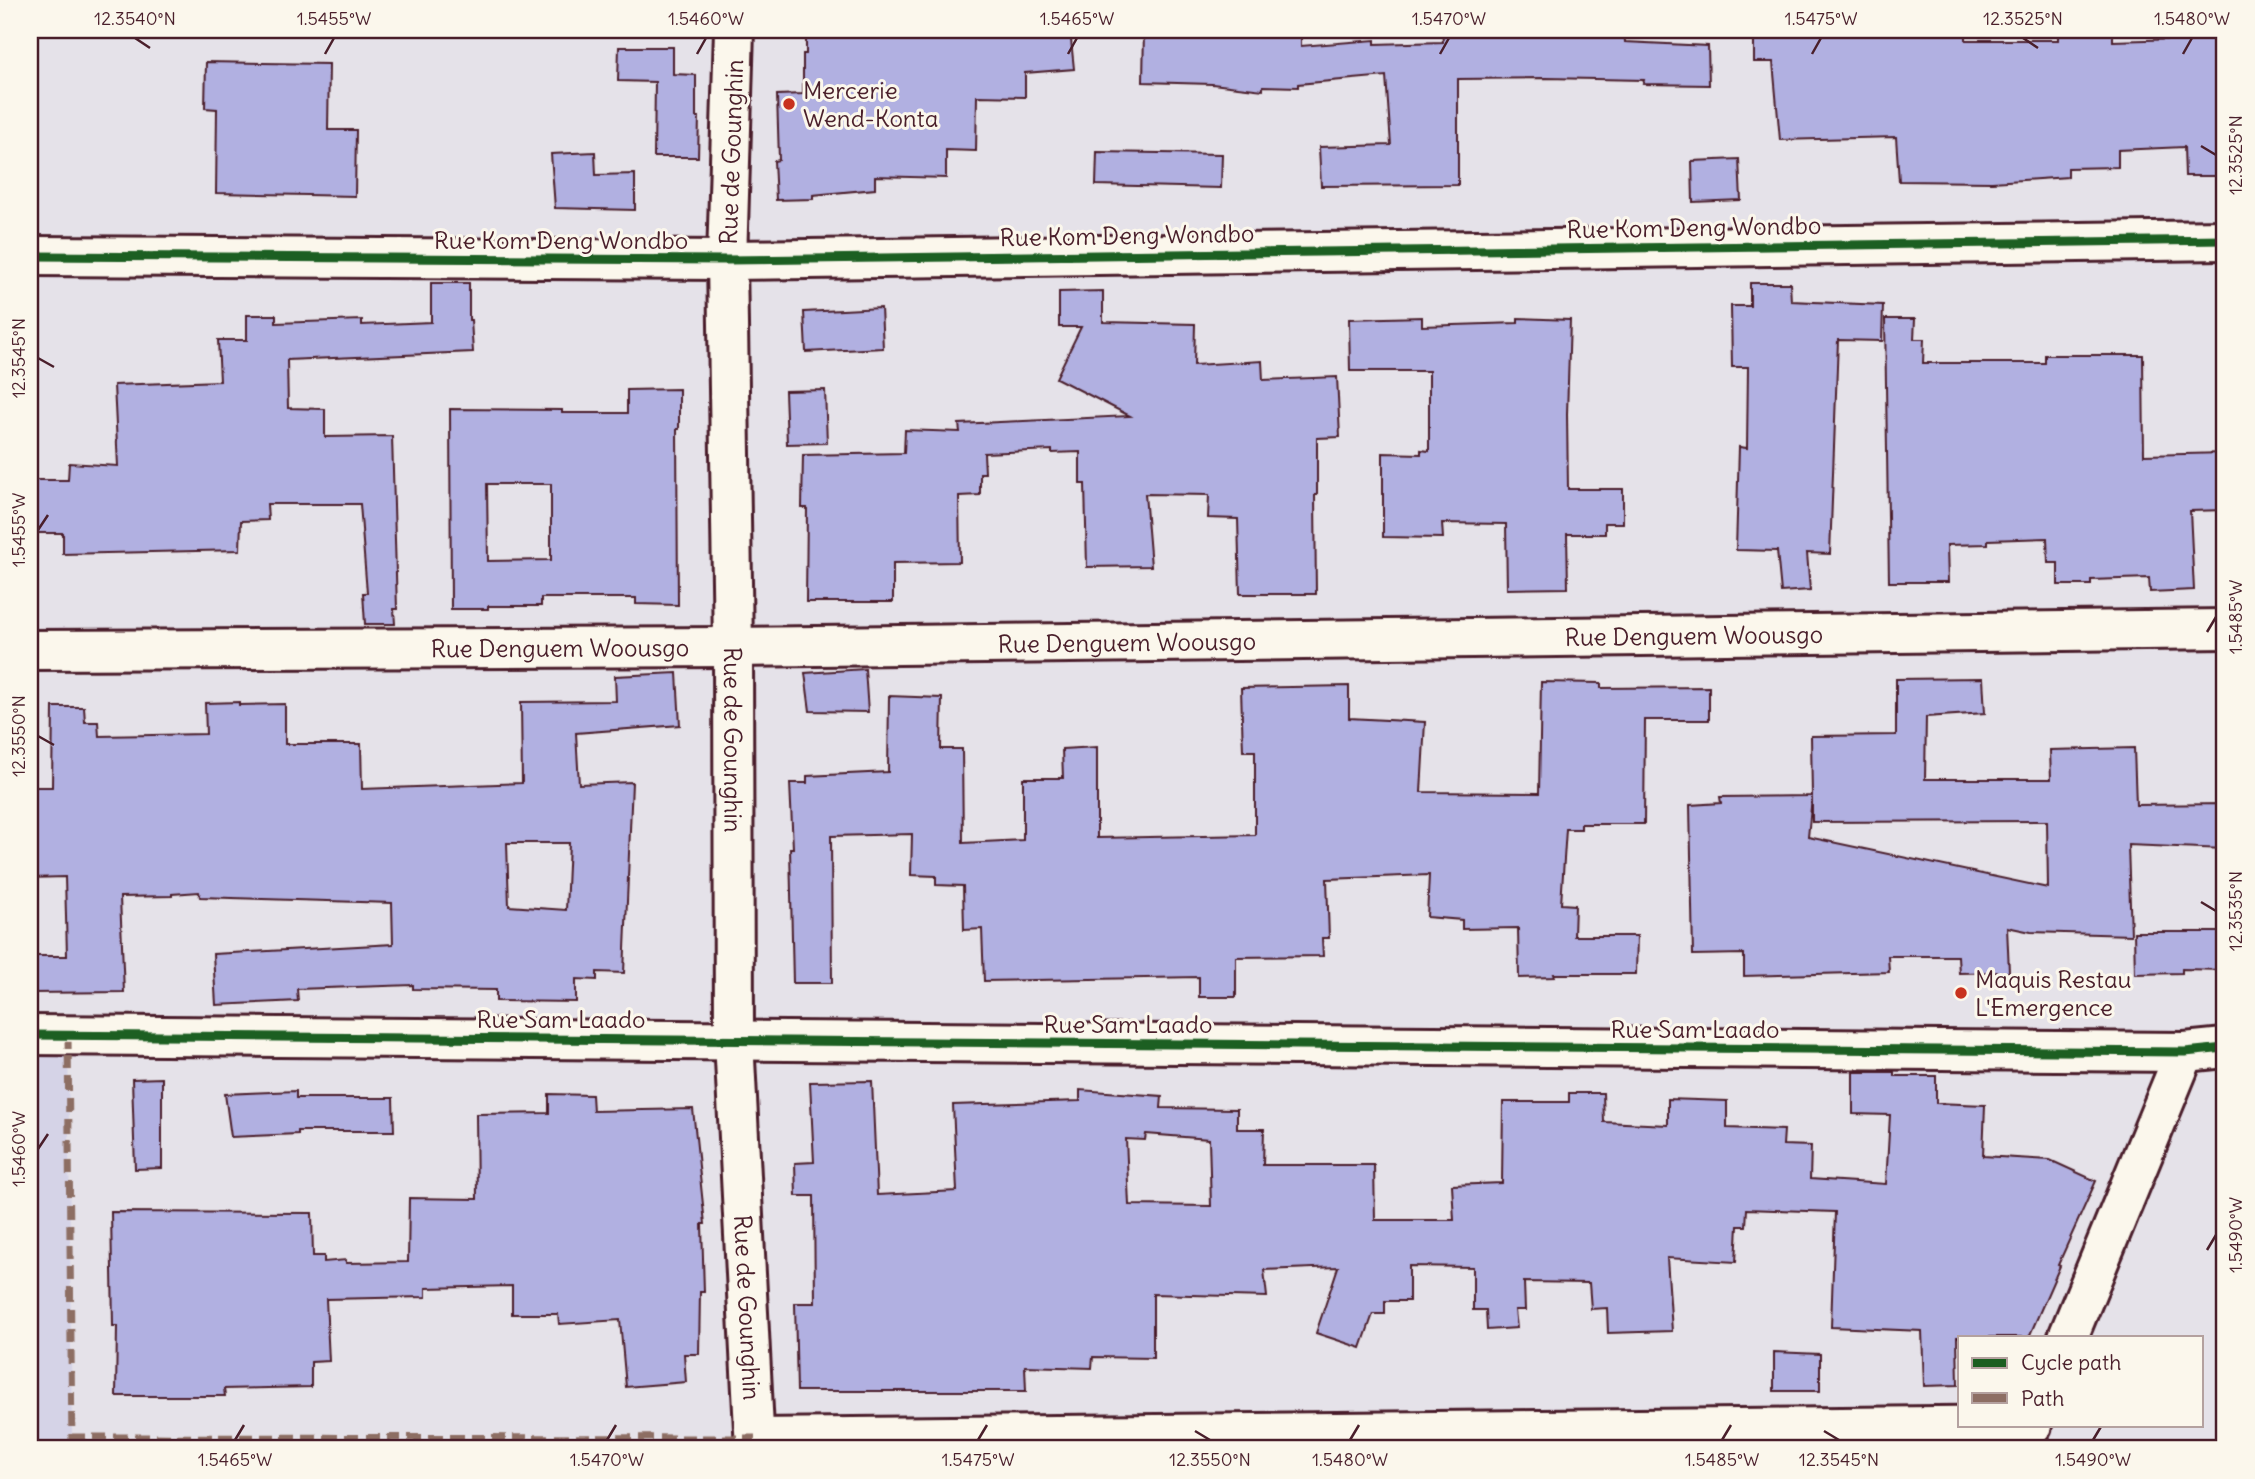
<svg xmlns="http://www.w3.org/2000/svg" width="2255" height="1479" viewBox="0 0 2255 1479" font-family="Delius,sans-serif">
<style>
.built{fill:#d5d3e7}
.building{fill:#b1b0e1;stroke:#4a1f2b;stroke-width:2;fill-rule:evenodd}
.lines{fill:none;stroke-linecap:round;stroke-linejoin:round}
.minor-casing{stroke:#4a1f2b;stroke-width:44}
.minor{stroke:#fbf7ec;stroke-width:38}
.quiet{stroke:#8d6e63;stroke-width:7;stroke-dasharray:14 7;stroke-linecap:butt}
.cycleway-casing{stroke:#fbf7ec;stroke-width:13}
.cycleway{stroke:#1b5e20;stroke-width:9}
.ticks{fill:none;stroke:#4a1f2b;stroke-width:2.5}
.poi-dot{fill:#c8321e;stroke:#fbf7ec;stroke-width:2.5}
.labels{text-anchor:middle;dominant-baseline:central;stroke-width:6;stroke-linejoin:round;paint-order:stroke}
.poi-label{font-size:24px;fill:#4a1f2b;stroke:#fbf7ec;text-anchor:start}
.street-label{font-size:24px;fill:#4a1f2b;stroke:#fbf7ec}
.neatline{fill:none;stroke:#4a1f2b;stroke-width:2.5}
.ticks-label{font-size:18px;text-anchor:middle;fill:#4a1f2b}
</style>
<rect width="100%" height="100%" fill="#e5e2e9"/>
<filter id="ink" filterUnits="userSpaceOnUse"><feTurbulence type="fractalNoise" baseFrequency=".0143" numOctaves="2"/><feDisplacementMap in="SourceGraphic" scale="14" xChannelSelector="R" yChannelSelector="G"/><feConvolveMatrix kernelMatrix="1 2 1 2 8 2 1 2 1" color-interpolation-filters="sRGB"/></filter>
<g filter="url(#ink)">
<polygon class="built" points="30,1035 68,1035 72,1449 30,1449"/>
<g class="building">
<polygon points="806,30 1070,30 1074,69 1025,73 1025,97 977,96 976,151 946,150 946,178 875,176 875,189 813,195 813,199 776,200 774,161 779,160 777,95 803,94 803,54 806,54"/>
<polygon points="1144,30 1301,30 1301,46 1375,40 1375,44 1443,42 1442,30 1624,30 1625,42 1708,46 1709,85 1643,84 1644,80 1546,78 1458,79 1458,185 1321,186 1319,147 1391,145 1386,76 1298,84 1298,87 1263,86 1263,90 1212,84 1143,82"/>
<polygon points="1754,30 1966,30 1966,40 2058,40 2058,30 2113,30 2113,41 2179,39 2178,30 2225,30 2225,176 2185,176 2184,147 2118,150 2118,167 2068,168 2068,177 1992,182 1899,181 1896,137 1780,140 1773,62 1754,62"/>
<polygon points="619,47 673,47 673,74 696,75 696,117 699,117 698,157 654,157 655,82 618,81"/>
<polygon points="206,62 329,64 328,130 356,130 355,196 216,193 217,109 205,108"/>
<polygon points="595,152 596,175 635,174 635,210 555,208 551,154"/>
<polygon points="1097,152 1222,154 1221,188 1096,185"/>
<polygon points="1739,159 1741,200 1693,202 1692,161"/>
<polygon points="431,283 469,283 469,320 471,320 473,352 287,360 288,408 325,409 325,437 392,436 397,609 394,609 395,624 365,624 363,593 367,593 360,504 267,504 268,520 241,521 240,550 63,554 63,533 35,533 34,480 68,480 69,463 118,466 114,385 220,381 218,340 247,340 247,315 276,315 276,323 362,320 362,325 431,322"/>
<polygon points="1750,283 1790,283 1791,301 1883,305 1882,341 1838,340 1830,554 1807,553 1810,590 1781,592 1777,551 1736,550 1739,447 1747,448 1748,367 1732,367 1731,306 1750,306"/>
<polygon points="1103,291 1103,322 1195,324 1194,365 1262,361 1263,380 1337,377 1340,437 1317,438 1317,495 1315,495 1316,594 1240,594 1238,519 1208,518 1209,495 1145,494 1151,566 1087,567 1085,484 1080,484 1080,452 1052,453 1052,450 984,453 985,473 980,473 980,495 959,496 960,562 893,563 893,602 806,602 807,508 802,508 803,455 904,453 905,430 960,432 959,424 1130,416 1056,378 1081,327 1059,327 1059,292"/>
<polygon points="881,308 883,348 806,352 804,312"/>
<polygon points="1422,317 1422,326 1518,323 1518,318 1570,320 1567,414 1568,489 1623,489 1623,523 1605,523 1605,534 1567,534 1568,588 1507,589 1506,524 1442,523 1443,538 1383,537 1383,453 1421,454 1421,450 1429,451 1429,371 1350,371 1349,319"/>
<polygon points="1885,319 1915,319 1914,339 1924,339 1923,363 2045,363 2045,355 2143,355 2144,455 2225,453 2225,510 2190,511 2194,590 2150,592 2149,578 2091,580 2091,585 2058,585 2058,563 2048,563 2047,538 1988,540 1988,544 1947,545 1948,582 1889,582"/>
<path d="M679,389v40h-2l1,176 -42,-1v-6h-95v8h-53v3h-37l-1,-200 112,1v3h65v-23zM487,484h64v76l-63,1z"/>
<polygon points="825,390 827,443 787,444 785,391"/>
<polygon points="865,669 868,712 810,711 805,673"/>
<path d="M677,673l3,52 -104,8 3,51 53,-2 -8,191 -27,-1v8l-21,-1v23l-80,-1v-11l-83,-1v-4l-116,4 1,12 -82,4 -3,-51 180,-10 -1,-41 -192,-6 -1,-5 -27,2v2l-52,1 4,95 -94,1v-37h37l-2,-79 -35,1v-91h22l1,-80h31l1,15h13l1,14 107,-2 -1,-31 34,-1v3l46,-1v40h76l1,45 160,-6 -1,-81 95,-1 -1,-25zM507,843h62l-3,67 -57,-4z"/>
<path d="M1983,678l2,35 -59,4 -1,62h126l-1,-29 84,-2 2,57 89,-1v45l-97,-4 3,90 -100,-3 -24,-5 2,45 -50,1 -1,-17h-70l1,16 -145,4v-22l-51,1 -3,-150 31,-2 -1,-6 92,-1 -1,-60 85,-1v-56zM1812,797v25l235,-1 1,67 -240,-51z"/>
<polygon points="1541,682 1601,683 1601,688 1709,687 1709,720 1645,720 1644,824 1581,824 1581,829 1566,829 1561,904 1575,905 1574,936 1637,936 1636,974 1554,974 1555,977 1519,978 1518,928 1462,929 1462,920 1427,917 1429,875 1327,879 1329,938 1322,938 1323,956 1236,957 1236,997 1199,997 1199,977 984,981 982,929 964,930 963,886 936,885 936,876 911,875 912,834 831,836 832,983 793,983 790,848 793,848 790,783 807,783 807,776 888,772 889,696 942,698 941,749 962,749 963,843 1023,840 1023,778 1063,778 1062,749 1097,747 1097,838 1255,835 1255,751 1243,751 1241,688 1349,686 1349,718 1425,722 1421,792 1539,793"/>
<polygon points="2134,932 2225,932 2225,970 2182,969 2182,973 2135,974"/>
<path d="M1853,1072h41v4h42v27l49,2 -2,51 67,4 46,21 -38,84 2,1 -31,71h-72l1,48 -34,1 -2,-55 -91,-4 4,-115 -88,-3 -1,17h-8l-2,36 -69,-4 5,73 -64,2 -1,-25 -16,1 -2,-26 -65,-1 1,28h-10l2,18 -30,2 -1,-20h-13v-43l-64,-1v35h-24v13h-12l-12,34 -45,-15 22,-66 -74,3 3,27 -114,-3v64l-60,-1 -1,11 -67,-2 1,25h-229l-2,-88h20l-1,-107h-18l-1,-33 19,-1 -4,-80 62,-1 5,114 80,-4 -4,-86 127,-4v-11l82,6 -1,12 76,1v20h27l-1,36h111l1,55h79l-2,-35 50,-2 1,-81h66v-9h34l1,29 64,3v-26l59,2v27l57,2 -1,15 28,1 -1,33 76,5 4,-69 -37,-1zM1146,1134l63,5 2,67 -82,-1 -3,-66 19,1z"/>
<polygon points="162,1078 162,1168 135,1169 132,1079"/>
<polygon points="296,1091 296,1098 393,1098 394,1131 298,1131 298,1134 231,1137 225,1094"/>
<polygon points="549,1094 592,1095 593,1111 693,1109 705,1224 702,1224 704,1292 700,1292 699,1354 684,1354 686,1382 626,1387 620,1320 559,1324 558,1314 512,1314 512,1286 426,1288 426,1297 326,1299 329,1361 311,1362 311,1387 224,1389 225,1396 116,1396 117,1326 113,1326 111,1212 312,1213 313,1256 324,1256 324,1262 346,1260 346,1263 408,1262 409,1198 477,1199 476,1114 549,1113"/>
<polygon points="1774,1352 1820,1354 1820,1391 1774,1391"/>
</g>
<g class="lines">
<defs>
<g id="minor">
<path id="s1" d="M734,30l-7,230 6,387 1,393 21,409"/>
<polyline points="30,256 727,260 2225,240"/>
<path id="s2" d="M30,650l703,-3 1492,-18"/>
<polyline points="30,1035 2185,1052 2225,1048"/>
<polyline points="2068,1337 2185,1052"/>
<polyline points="755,1438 2032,1425"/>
</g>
</defs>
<use href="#minor" class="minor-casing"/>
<use href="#minor" class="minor"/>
<g class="quiet">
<polyline points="68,1035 72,1449"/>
<polyline points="72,1437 755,1438"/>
</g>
<defs>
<g id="cycleway">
<polyline points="30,256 727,260 2225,240"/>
<polyline points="30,1035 2185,1052 2225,1048"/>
</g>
</defs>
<use href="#cycleway" class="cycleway-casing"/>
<use href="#cycleway" class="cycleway"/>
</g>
</g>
<path class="ticks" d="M135,38l15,10M2023,38l15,10M325,54l9,-16M697,54l9,-16M1068,54l9,-16M1440,54l9,-16M1812,54l9,-16M2183,54l9,-16M2201,146l15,9M38,358l16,9M38,530l10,-15M2207,632l9,-15M38,736l16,9M2201,902l15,9M38,1149l10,-15M2207,1250l9,-15M1195,1431l15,9M1824,1431l15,9M235,1440l9,-15M607,1440l9,-15M978,1440l9,-15M1350,1440l9,-15M1722,1440l9,-15M2093,1440l9,-15"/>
<g class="poi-dot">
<circle cx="789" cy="104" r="7"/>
<circle cx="1961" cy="993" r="7"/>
</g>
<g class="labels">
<g class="poi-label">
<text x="803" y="90">Mercerie<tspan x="803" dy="28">Wend-Konta</tspan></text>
<text x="1975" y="979">Maquis Restau<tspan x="1975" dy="28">L'Emergence</tspan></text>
</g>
<g class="street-label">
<text transform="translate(731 152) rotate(-88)">Rue de Gounghin</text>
<text transform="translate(1694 227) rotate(-1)">Rue Kom Deng Wondbo</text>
<text transform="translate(1127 235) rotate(-1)">Rue Kom Deng Wondbo</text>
<text x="561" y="240">Rue Kom Deng Wondbo</text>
<text stroke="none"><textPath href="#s2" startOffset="1664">Rue Denguem Woousgo</textPath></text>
<text stroke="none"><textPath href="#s2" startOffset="1097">Rue Denguem Woousgo</textPath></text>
<text stroke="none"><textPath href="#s2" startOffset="530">Rue Denguem Woousgo</textPath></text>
<text stroke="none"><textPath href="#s1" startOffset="710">Rue de Gounghin</textPath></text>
<text x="561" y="1019">Rue Sam Laado</text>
<text x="1128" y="1024">Rue Sam Laado</text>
<text x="1695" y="1029">Rue Sam Laado</text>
<text stroke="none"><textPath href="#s1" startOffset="1278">Rue de Gounghin</textPath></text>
</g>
</g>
<rect width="2255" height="1479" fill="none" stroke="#fbf7ec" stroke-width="77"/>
<rect x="1958" y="1336" width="245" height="91" fill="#fbf7ec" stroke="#b4a19f" stroke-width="2"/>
<rect x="1972" y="1358" width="35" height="10" fill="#1b5e20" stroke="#b4a19f" stroke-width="2"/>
<text x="2021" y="1370" font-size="21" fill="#4a1f2b">Cycle path</text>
<rect x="1972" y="1393" width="35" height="10" fill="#8d6e63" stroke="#b4a19f" stroke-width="2"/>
<text x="2021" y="1406" font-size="21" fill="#4a1f2b">Path</text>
<rect x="38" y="38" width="2178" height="1402" class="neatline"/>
<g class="ticks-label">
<text x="135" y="25">12.3540°N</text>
<text x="334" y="25">1.5455°W</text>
<text x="706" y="25">1.5460°W</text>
<text x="1077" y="25">1.5465°W</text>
<text x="1449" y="25">1.5470°W</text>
<text x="1821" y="25">1.5475°W</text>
<text x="2023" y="25">12.3525°N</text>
<text x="2192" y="25">1.5480°W</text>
<text transform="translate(2236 155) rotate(-90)" y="6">12.3525°N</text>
<text transform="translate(19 358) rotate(-90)" y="6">12.3545°N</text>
<text transform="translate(19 530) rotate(-90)" y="6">1.5455°W</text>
<text transform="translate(2236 617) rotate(-90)" y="6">1.5485°W</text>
<text transform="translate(19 736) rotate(-90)" y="6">12.3550°N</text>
<text transform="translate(2236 911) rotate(-90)" y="6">12.3535°N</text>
<text transform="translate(19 1149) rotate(-90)" y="6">1.5460°W</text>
<text transform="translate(2236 1235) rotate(-90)" y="6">1.5490°W</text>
<text x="235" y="1466">1.5465°W</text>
<text x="607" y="1466">1.5470°W</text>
<text x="978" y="1466">1.5475°W</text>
<text x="1210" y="1466">12.3550°N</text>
<text x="1350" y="1466">1.5480°W</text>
<text x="1722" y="1466">1.5485°W</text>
<text x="1839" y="1466">12.3545°N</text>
<text x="2093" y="1466">1.5490°W</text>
</g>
</svg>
